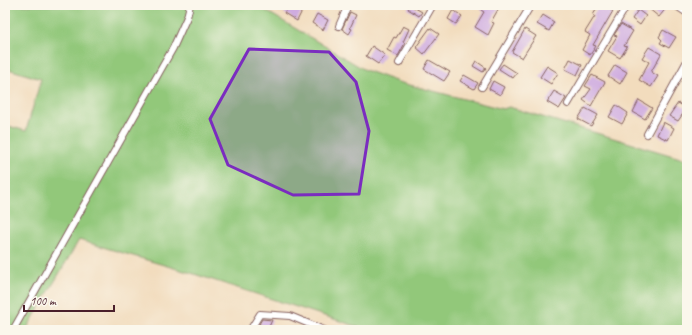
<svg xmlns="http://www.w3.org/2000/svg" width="692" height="335" viewBox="0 0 692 335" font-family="Caveat,sans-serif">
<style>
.green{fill:#92c87a;stroke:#6e7452}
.building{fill:#cface0}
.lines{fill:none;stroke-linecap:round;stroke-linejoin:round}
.minor-casing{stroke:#85615e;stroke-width:8}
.minor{stroke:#fff;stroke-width:6}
.marked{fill:#7b2cbf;fill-opacity:0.2;stroke:#7b2cbf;stroke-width:3;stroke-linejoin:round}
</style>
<rect width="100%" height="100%" fill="#fbf7ec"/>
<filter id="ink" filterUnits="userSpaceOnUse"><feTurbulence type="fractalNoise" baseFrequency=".025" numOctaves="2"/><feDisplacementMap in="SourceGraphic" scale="8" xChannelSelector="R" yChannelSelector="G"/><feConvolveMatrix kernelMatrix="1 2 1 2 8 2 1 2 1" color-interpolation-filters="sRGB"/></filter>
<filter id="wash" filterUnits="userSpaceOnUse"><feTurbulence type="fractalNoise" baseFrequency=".012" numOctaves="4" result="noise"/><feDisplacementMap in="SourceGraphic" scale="16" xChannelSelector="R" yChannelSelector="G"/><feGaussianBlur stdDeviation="0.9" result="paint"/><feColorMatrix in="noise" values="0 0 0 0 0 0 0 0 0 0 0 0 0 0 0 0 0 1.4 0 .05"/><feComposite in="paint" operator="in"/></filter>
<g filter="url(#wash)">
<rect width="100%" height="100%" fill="#f2dcbd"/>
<polygon class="green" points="5,5 256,5 365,70 398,82 503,109 509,107 687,160 687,330 368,330 191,273 79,240 26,330 5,330 5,125 26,131 41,79 5,68"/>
<g id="blocks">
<g class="building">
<polygon points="289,5 305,5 297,21 284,13"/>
<polygon points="410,5 422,12 419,16 408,9"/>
<polygon points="484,5 498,5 500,6 491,22 494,23 488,35 475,27 484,12 481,10"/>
<polygon points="599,5 613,11 593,45 596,46 590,55 582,50 590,35 585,32 595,16 593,15"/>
<polygon points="651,5 664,5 667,7 659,17 648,8"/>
<polygon points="453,10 462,16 456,24 448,19"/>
<polygon points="638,10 646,16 640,25 632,19"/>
<polygon points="350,12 356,15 350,28 352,29 349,34 342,29"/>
<polygon points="317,14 328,20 323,30 312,23"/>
<polygon points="543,15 554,22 549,31 537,24"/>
<polygon points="621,24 633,31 624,46 627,47 620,58 608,51 617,36 614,35"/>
<polygon points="403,26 409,29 403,42 405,43 398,56 387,50 394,37 396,38"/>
<polygon points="430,28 439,34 424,54 416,47"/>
<polygon points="525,29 536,36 522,58 512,52"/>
<polygon points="663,30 676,37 669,48 660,43 662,40 659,37"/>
<polygon points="372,46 385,55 378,64 366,56"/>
<polygon points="649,47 661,54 651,72 658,76 651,87 639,80 649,62 642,58"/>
<polygon points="570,59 582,65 577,75 565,69"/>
<polygon points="429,60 450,72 444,81 424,69"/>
<polygon points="476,61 486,68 483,72 473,66"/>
<polygon points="503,64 517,73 513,78 499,69"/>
<polygon points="615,65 627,72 620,84 608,76"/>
<polygon points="547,66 558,73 551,84 540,77"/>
<polygon points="464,75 478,83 474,89 460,81"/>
<polygon points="592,75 605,82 591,106 583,100 591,89 585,86"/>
<polygon points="493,81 504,87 500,95 489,89"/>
<polygon points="554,91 566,98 559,109 547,102"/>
<polygon points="639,100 652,108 645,119 633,112"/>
<polygon points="678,103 687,108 678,121 669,116"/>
<polygon points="616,105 628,113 622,124 609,117"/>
<polygon points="585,108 598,115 591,126 578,119"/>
<polygon points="663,122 674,128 668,140 657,135"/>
<polygon points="262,319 272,320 268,329 259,324"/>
</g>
</g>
</g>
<g filter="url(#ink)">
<use href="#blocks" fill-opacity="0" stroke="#85615e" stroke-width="1"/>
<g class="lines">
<defs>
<g id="minor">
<polyline points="675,5 687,13"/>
<polyline points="339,26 348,5"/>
<polyline points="399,63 433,5"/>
<polyline points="482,87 531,5"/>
<polyline points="568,104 627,5"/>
<polyline points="647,134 687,61"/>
<polyline points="13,330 173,48 187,17 190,5"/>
<polyline points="250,330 260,314 290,316 324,330"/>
</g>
</defs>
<use href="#minor" class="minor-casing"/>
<use href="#minor" class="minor"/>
</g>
</g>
<path class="marked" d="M249,49l80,3 27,30 13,49 -10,63 -66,1 -65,-30 -18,-46z"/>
<rect width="692" height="335" fill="none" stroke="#fbf7ec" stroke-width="20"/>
<path d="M24 305v6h90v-6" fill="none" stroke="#4a1f2b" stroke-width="2"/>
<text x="30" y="305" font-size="12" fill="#4a1f2b" stroke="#fbf7ec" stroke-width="3" paint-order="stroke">100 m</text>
</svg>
